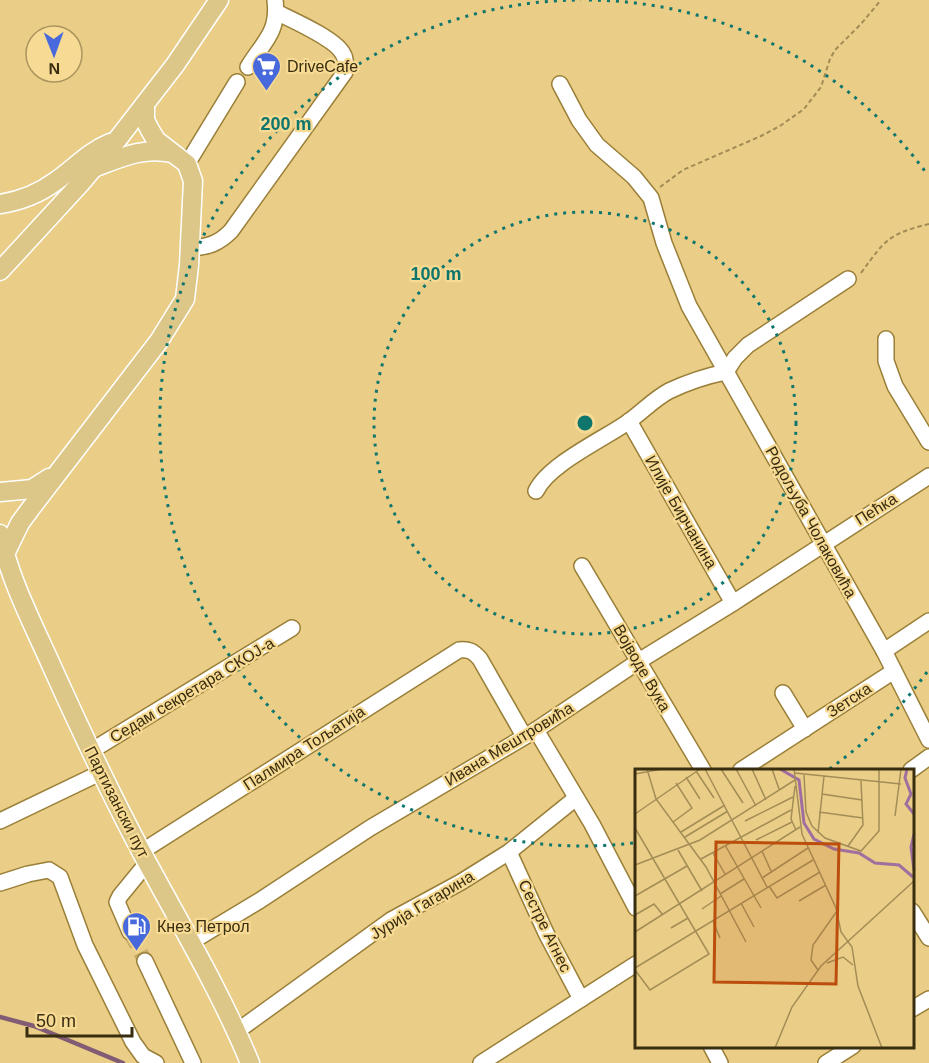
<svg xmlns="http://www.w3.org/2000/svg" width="929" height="1063" viewBox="0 0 929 1063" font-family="Helvetica,sans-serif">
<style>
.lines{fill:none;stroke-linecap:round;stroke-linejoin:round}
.stream{stroke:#825b74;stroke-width:4.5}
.minor-tunnel{stroke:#c7ad6e;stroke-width:15;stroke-dasharray:15 8;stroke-linecap:butt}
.minor-casing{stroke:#9a7f38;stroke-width:18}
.major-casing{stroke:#fff;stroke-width:21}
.path{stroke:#a28c56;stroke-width:2;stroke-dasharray:4.5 3;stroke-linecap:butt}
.minor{stroke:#fff;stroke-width:15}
.major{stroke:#dcc688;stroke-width:18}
.ring{fill:none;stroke:#0f766e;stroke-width:3;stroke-dasharray:3 6}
.labels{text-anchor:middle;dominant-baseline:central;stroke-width:4.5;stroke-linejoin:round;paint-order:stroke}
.poi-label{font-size:16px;fill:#392d10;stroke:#f7da93;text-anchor:start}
.street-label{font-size:16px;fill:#392d10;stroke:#f7da93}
.inset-river{fill:none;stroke:#a16f9f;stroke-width:3}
.inset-road{fill:none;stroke:#a38d57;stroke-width:1.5}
.view{fill:#bc4e0d;fill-opacity:0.15;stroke:#bc4e0d;stroke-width:3}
.inset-edge{fill:none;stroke:#392d10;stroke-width:3}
.centre{fill:#0f766e;stroke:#f7da93;stroke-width:3}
.ring-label{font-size:18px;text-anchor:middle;font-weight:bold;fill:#0f766e;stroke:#f7da93;stroke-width:4.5;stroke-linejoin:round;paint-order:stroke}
</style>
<rect width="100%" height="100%" fill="#eacd86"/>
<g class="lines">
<polyline class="stream" points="0,1017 34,1026 123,1063"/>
<polyline class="minor-tunnel" points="130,932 145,961"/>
<defs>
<g id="minor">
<path d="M248,67c15,-25 31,-34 27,-67"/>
<polyline points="560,84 579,120 597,145 634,177 651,198 664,243 689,306 884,651 929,740"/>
<polyline points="187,164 237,82"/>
<path d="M190,248c18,-1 28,-4 41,-17l114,-159c0,-6 2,-12 -2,-18 -7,-15 -51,-34 -67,-42"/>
<polyline points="886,339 886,361 895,386 929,442"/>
<polyline points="629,421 733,603"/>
<path d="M536,491c13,-27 68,-52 92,-69 14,-10 26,-23 41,-31 19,-9 37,-15 57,-19l9,-14 13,-13 100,-66"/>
<polyline points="582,566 703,770"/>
<polyline points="884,651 929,621"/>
<polyline points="783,693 805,729"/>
<polyline points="536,730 592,824 636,908"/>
<polyline points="91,751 292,628"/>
<polyline points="741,770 894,671"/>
<polyline points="911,770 929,757"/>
<polyline points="0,821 102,772"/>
<path d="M141,852l318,-202c10,-1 14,1 21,9l44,77"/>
<polyline points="509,852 546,933 581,999"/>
<polyline points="0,883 28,874 49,870 60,877 85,945 133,1042 143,1056 156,1063"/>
<polyline points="912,911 929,938"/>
<polyline points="130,932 117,902 120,896 147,863"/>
<polyline points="191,942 259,901 370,828 536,730 639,661 733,603 929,476"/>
<polyline points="145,961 193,1063"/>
<polyline points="912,1009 929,999"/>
<polyline points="236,1032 391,920 461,882 509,852 576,798"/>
<polyline points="711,1046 720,1063"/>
<polyline points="481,1063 636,964"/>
<polyline points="826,1063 853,1046"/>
</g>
<g id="major">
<path d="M96,167c26,-10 48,-20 76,-14"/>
<path d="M0,204c20,-3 40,-11 56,-23 19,-13 32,-29 54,-38"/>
<polyline points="0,271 80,184 117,140 175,65 219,0"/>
<polyline points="0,492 32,489 49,478"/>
<path d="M0,534c10,47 34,92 53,135 28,62 57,124 89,184 37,69 78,137 108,210"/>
<polyline points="5,554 20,523 31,508 159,341 185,299 189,265 193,181 187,164 156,140 150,130 145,120 145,105"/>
</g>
</defs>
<use href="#minor" class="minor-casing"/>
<use href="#major" class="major-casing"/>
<g class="path">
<polyline points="660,187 683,170 761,136 780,126 804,109 821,87 830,59 835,50 861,24 881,0"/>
<path d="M861,273c24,-33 27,-39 68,-49"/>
</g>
<use href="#minor" class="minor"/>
<use href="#major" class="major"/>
</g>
<g class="ring">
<circle cx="585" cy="423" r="211"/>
<path d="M927 672A423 423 0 0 1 828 770M633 843A423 423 0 1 1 581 0M589 0A423 423 0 0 1 927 174"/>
</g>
<defs>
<symbol id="supermarket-pin" viewBox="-11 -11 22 30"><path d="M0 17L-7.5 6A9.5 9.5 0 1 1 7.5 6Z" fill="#4869dc" stroke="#f7da93"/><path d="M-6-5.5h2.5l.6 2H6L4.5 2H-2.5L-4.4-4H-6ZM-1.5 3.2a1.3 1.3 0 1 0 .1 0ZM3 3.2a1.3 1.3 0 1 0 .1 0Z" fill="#fff"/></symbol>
<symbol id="fuel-pin" viewBox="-11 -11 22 30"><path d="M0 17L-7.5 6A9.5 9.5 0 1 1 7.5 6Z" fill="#4869dc" stroke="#f7da93"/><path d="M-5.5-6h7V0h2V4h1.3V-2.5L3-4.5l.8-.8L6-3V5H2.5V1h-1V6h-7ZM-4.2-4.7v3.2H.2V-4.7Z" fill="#fff"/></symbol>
</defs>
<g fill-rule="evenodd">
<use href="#supermarket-pin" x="250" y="50" width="33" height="45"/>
<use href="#fuel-pin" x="120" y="910" width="33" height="45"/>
</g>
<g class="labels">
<g class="poi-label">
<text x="287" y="66">DriveCafe</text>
<text x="157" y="926">Кнез Петрол</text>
</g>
<g class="street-label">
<text transform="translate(876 509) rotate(-32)">Пећка</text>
<text transform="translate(681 512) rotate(60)">Илије Бирчанина</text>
<text transform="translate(811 522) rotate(61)">Родољуба Чолаковића</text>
<text transform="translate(642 668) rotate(60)">Војводе Вука</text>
<text transform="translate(192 690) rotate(-31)">Седам секретара СКОЈ-а</text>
<text transform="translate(849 700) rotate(-33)">Зетска</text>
<text transform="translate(509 744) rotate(-31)">Ивана Мештровића</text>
<text transform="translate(304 748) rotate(-33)">Палмира Тољатија</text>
<text transform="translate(117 802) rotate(63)">Партизански пут</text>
<text transform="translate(422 905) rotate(-31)">Јурија Гагарина</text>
<text transform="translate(545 926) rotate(64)">Сестре Агнес</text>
</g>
</g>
<g transform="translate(635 769)">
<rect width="279" height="279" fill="#eacd86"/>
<path class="inset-river" d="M145,0l19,11 5,43 10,16 20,10 25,4 16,10 24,2 14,12M272,0l-2,9 6,16 -5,10 8,10M279,65l-3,13 3,23"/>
<path class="inset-road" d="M12,0l9,30 50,68 40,75M70,0l62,118M86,0l22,34M101,0l20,37M117,0l14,31M137,0l7,20M159,0l8,65 34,74 5,24 11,15 6,39 24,62M61,2l18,27M160,4l106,11M0,5l27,-5M169,6l2,37 6,14 13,12 36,13 18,-20v-62M51,8l14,22M160,17l-4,33 5,11M187,25l40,6M184,43l44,6M0,45l65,-45M260,47l6,-47M110,52l48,-24M38,53l19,-14 -16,-25M0,59l74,126 -59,36 -15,-20M46,63l44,-27M183,64l6,-57M50,68l43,-26M121,71l36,-18M90,76l36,63M213,77l15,-21 -2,-44M43,81l24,41M127,82l9,20M78,84l12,21M66,90l90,-49M0,96l65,-25 95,-60M127,109l46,-30M134,117l8,12 43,-26M85,125l24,-15M0,127l52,-30M164,132l27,-16M106,134l13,24M67,140l19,-13M0,146l19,-11 9,11M78,152l7,17M36,159l17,-10M0,163l165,-105M192,194l16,-6 10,8M0,199l178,-108M183,201l-7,-10 2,-15 24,-34M140,279l17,-41 29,-41 93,-85"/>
<path class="view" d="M81,73l123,2 -3,140 -122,-2z"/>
<rect width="279" height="279" class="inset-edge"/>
</g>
<circle cx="585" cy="423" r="9" class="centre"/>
<g class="ring-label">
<text x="286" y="130">200 m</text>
<text x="436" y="280">100 m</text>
</g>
<g transform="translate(54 54) rotate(179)"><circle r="28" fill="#f7da93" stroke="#ab955f" stroke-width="1.5"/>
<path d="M0-4.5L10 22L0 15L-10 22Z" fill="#4869dc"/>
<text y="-9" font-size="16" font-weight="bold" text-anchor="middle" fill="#392d10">N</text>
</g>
<path d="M27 1027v9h105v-9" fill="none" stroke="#392d10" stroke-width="3"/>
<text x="36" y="1027" font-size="18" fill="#392d10" stroke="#f7da93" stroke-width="4.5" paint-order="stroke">50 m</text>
</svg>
